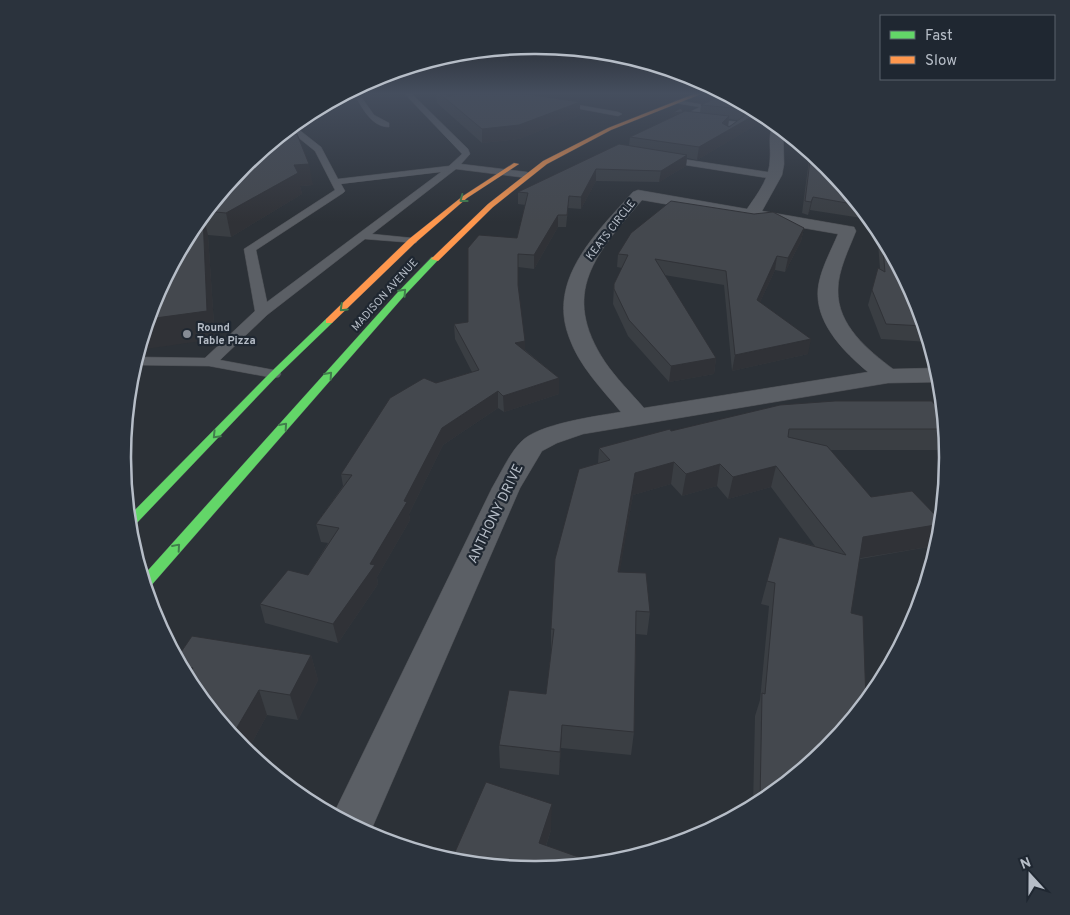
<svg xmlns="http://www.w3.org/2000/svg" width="1070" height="915" viewBox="0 0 1070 915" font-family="Overpass,sans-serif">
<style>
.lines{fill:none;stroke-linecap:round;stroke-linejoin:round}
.lane-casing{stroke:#4a4d52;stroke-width:1}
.street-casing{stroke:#4a4d52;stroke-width:1}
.fast-casing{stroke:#494d54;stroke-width:1}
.slow-casing{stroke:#494d54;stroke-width:1}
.lane{fill:#5b5f65;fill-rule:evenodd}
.street{fill:#5b5f65;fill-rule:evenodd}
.fast{fill:#63d668;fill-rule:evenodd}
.slow{fill:#ff974d;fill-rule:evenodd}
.wall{fill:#3a3e43;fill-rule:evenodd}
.shaded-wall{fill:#303237}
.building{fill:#44484e;stroke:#303237}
.oneway{stroke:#417e4c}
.poi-dot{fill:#868c95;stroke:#1f2731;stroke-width:2}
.labels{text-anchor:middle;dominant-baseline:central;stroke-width:4.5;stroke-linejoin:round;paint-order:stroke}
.far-street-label{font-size:11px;fill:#b6bdc7;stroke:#1f2731}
.far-poi-label{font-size:11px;font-weight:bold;fill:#b6bdc7;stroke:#1f2731;text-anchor:start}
.street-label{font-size:14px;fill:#b6bdc7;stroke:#1f2731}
.rim{fill:none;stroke:#b6bdc7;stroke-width:2.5}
</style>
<rect width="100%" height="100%" fill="#2c3137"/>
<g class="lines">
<defs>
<g id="lane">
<path d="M405,94h7l56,55 2,5 -9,10 66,8 5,3 -5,3 -71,-9 -84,65 40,4 4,1 1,2 -1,2 -51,-4 -98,76 -47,45 59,11 2,3 -2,3 -5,1 -65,-12 -75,-1 3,-8 68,1 50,-47 -11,-62 91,-59 -20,-39 -26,-21 -1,-1 5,-4 28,22 17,32 111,-13 13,-12zM441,172l-174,130 -11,-52 87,-57 2,-2 -4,-7z"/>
<path d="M358,98h4l12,17 15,8v4c-16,0 -25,-16 -32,-28z"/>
<polygon points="677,100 710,106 693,117 738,122 742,124 729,137 723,137 723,133 732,126 682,120 682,116 700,107 675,103 674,102"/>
<polygon points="556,101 618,112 622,114 618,116 554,104 553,103"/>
<polygon points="663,156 774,173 779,176 774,179 660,161 660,157"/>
</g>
<path id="street" d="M775,123l8,7 1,34 -2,11 -20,36 92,16 2,4c-7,18 -18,39 -18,59 -1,35 30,60 55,79l44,-1 3,14 -52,1 -305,51 -26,9 -15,8 -22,37 -151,347 -36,-20 159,-327c9,-15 17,-34 29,-46 16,-18 76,-26 100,-30 -19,-23 -42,-46 -52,-75 -22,-58 28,-105 64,-145l5,-2 109,19c11,-16 23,-31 23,-51 1,-10 -3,-27 5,-35zM642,200l196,34c-7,17 -18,36 -20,55 -3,34 26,63 50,83l-224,36c-13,-15 -28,-30 -39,-46 -46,-70 -9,-108 37,-162z"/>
<g id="fast">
<polygon points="432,257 439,259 404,296 149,588 146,588 142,577 398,292"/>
<polygon points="329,318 333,321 332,323 277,376 133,527 129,528 128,517 271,372 326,319"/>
</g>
<g id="slow">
<polygon points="694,94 701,94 611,130 547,164 493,207 438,261 431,259 488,204 543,161 608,128"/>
<polygon points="514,163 519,164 467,198 415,243 332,323 326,323 326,319 409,239 463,196"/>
</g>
</defs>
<use href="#lane" class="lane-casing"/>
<use href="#street" class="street-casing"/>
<use href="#fast" class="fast-casing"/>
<use href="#slow" class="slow-casing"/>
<use href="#lane" class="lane"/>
<use href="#street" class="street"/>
<use href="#fast" class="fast"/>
<use href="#slow" class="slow"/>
</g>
<g class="wall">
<polygon points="436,94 445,94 449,97 451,96 451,94 526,94 580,115 519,139 482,143 437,103"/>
<path d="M725,94l39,21 4,3 -71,42 -10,-2 -1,8 -27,16 -63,-1 -15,28 -13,-1 -2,19h-8l-24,42 -16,-2v20l7,63 34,28v16l-55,18 -6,-4 -55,37 -34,69 1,6 -33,57 1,7 -40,59 -73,-20 -5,-19 48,-29 20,-32 -7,-1 -5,-18 27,-38 -2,-12 95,-91 36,-11 -17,-33 -1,-15 14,-2 49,-84 8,-33 -7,-1v-12l111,-46 1,-9 42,-20v-4l11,-1 17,1 1,-8zM729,119l9,1 -9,7 -1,-1z"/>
<polygon points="284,135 313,185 300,186 302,194 231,237 208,235 215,339 192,228 244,166"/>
<polygon points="810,152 827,166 869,217 868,219 810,210 808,215 802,213"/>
<polygon points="804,228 801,241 785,272 775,270 760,302 808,354 732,371 724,285 664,275 716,358 714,374 669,382 628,336 613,304 614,284 622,268 617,267 618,254"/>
<polygon points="878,228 916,300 929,342 881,339 868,305 878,268 880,269 877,230"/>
<polygon points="943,416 946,446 945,450 830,450 871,497 934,546 860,559 764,801 753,806 755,716 760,700 769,606 761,604 779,537 815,546 771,487 728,499 717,486 682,496 671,484 633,495 619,572 650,612 647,635 636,634 634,732 631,755 561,748 559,775 500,768 499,745 546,694 551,653 551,629 598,463 599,448 671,431"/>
<polygon points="311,655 318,680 298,720 267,715 247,752 243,749 192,686 177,658"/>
<polygon points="551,830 546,846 535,870 457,862 455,852"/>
</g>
<g class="shaded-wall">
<polygon points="580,102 580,115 519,139 482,143 482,129"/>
<polygon points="683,112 671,123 672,113"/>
<polygon points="760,112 768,118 697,160 699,147 729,116 728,127"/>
<polygon points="687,155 686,166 659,182 661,171"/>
<polygon points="309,164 313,185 300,186 302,194 231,237 226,213 294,165"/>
<polygon points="596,169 596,181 581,209 581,197"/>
<polygon points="813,197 810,210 808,215 811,202"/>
<polygon points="203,215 208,235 215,339 139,350 148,319"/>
<polygon points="558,215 558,227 534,269 534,255"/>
<polygon points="804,228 801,241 785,272 788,258"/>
<polygon points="777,256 775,270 754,315 757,300"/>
<polygon points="811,339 808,354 732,371 735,355"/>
<polygon points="525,341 525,357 515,343"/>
<polygon points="716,358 714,374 669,382 671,366"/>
<polygon points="559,378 559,394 504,412 503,396"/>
<polygon points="498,391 498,408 443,445 409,514 410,520 377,577 378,584 338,643 333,624 370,564 442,428"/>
<polygon points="674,462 671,484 633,495 616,595 618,572 635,473"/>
<polygon points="720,464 717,486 682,496 686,474"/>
<polygon points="776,466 771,487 728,499 733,477"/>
<polygon points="941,524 940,531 934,546 855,559 863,537"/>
<polygon points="311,655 318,680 298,720 290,695"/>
<polygon points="259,690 267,715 247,752 243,749 232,736"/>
<polygon points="562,725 561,748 559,775 560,752"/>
<polygon points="552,804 551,830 538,869 539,843"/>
</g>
<g class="building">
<polygon points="440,94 445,94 449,97 455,94 526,94 580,102 519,125 482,129"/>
<polygon points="725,94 760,112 699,147 630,137 685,111 729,116 722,123 729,127 744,116 744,109 701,105"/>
<polygon points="681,108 683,112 672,113"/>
<polygon points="284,133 284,135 297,134 309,164 294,165 298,173 226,213 206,211 244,166"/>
<polygon points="619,144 687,155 661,171 596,169 581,197 569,196 567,215 558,215 534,255 518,254 518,285 525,341 515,343 559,378 503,396 498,391 442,428 404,501 407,502 370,564 375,565 333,624 260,604 288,570 308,575 339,528 316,524 352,475 341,474 390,398 424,378 436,383 479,370 454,324 468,322 468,248 479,235 517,238 528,193 518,192"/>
<polygon points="811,153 827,166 858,205 813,197 811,202 805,201"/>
<polygon points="671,201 754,214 773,212 804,228 788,258 777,256 757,300 811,339 735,355 726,271 655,259 716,358 671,366 629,320 614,289 614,284 628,255 618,254 631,233"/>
<polygon points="203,216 207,311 148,319 154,299 192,228"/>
<polygon points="882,236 916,300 924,326 886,324 872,290 878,268 885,272"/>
<polygon points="835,401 932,401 943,416 945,429 789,429 788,437 827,446 871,497 912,491 941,521 941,524 863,537 851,613 863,616 866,702 826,749 764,801 760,803 762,693 765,694 775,583 767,581 779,537 846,555 776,466 733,477 720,464 686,474 674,462 635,473 618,572 646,573 650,612 636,611 634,732 562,725 560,752 499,745 509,690 546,694 554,629 551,629 555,559 579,469 610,460 599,448 670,429 671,431 780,405"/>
<polygon points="192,636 311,655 290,695 259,690 232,736 192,686 187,677 193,668 181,666 177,658"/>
<polygon points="486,782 552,804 539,843 598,864 535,870 492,866 455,852"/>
</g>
<defs><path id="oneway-chevron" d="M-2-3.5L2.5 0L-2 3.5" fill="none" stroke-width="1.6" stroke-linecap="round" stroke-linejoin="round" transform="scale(1.25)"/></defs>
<g class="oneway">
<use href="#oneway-chevron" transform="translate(463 199) rotate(143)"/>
<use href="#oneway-chevron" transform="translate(403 292) rotate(-47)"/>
<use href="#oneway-chevron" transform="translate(343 308) rotate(136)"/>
<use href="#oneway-chevron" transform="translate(329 375) rotate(-48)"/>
<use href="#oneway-chevron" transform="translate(284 426) rotate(-49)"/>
<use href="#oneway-chevron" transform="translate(216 435) rotate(134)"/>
<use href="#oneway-chevron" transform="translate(177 547) rotate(-49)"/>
</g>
<linearGradient id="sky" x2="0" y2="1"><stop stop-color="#181b1e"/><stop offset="0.42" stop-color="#454e5e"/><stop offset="1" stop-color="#454e5e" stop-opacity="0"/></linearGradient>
<rect width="1070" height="222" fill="url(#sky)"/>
<circle class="poi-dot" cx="187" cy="334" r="5"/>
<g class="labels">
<g class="far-street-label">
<text transform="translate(611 230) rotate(-52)">KEATS CIRCLE</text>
<text transform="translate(385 295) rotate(-48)">MADISON AVENUE</text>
</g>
<g class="far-poi-label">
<text x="197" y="328">Round<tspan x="197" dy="13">Table Pizza</tspan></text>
</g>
<g class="street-label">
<text transform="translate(496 514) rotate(-64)">ANTHONY DRIVE</text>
</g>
</g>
<path d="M0 0H1070V915H0ZM534 54H536A403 403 0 0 1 939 457V458A403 403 0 0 1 536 861H534A403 403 0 0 1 131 458V457A403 403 0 0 1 534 54Z" fill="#2b333d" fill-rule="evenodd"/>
<path class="rim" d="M534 54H536A403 403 0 0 1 939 457V458A403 403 0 0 1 536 861H534A403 403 0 0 1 131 458V457A403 403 0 0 1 534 54Z"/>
<rect x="880" y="15" width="175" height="65" fill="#1f2731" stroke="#5b636d"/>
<rect x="890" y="31" width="25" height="8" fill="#63d668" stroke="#5b636d"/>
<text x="925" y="40" font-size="15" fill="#b6bdc7">Fast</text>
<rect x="890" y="56" width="25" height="8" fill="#ff974d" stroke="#5b636d"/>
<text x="925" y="65" font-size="15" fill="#b6bdc7">Slow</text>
<g transform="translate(1030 875) rotate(339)" stroke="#1f2731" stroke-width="4" paint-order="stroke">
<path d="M0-4L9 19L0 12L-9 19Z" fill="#b6bdc7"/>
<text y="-8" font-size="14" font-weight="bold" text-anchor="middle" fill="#b6bdc7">N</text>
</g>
</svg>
